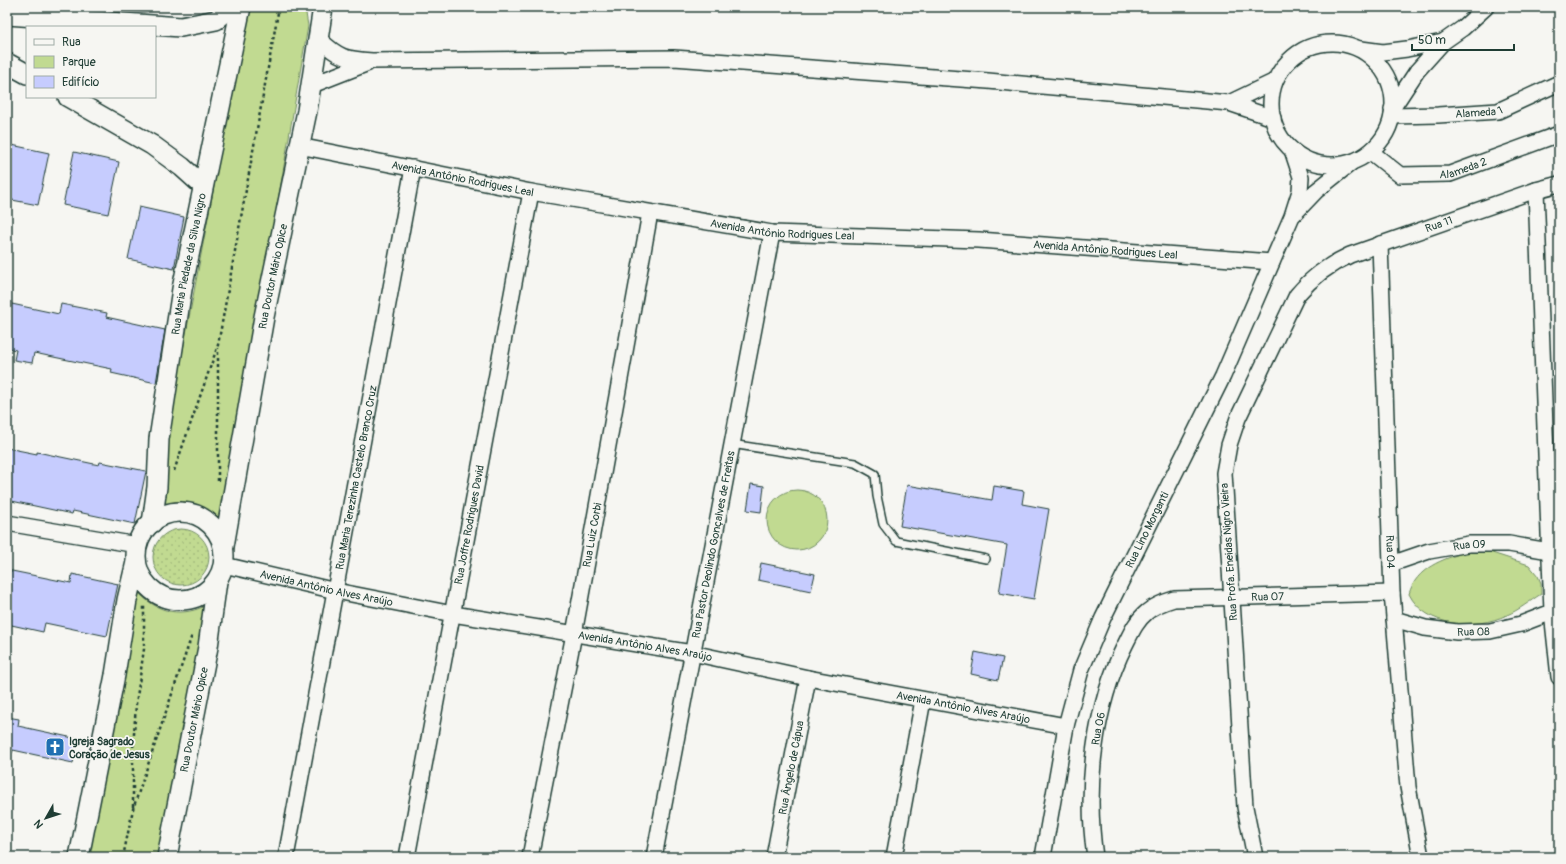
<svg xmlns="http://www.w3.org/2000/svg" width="1566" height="864" viewBox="0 0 1566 864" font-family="Pangolin,sans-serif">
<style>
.grass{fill:url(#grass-dots);stroke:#708c62}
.green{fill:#c1da91;stroke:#708c62}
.building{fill:#c6ccfe;stroke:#1f3d34}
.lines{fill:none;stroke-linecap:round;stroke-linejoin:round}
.service-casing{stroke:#1f3d34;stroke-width:10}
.minor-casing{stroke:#1f3d34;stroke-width:18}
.tertiary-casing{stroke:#1f3d34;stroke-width:22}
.path{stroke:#1f3d34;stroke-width:2.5;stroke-dasharray:3 3;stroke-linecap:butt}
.service{stroke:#f6f6f2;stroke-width:7}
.minor{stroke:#f6f6f2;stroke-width:15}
.tertiary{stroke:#f6f6f2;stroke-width:19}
.labels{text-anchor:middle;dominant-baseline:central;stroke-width:3.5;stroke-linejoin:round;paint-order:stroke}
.street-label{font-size:11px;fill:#1f3d34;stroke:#f6f6f2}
.poi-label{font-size:11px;font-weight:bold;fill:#1f3d34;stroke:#f6f6f2;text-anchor:start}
</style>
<defs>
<pattern id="grass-dots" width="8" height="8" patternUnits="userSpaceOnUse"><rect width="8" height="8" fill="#c1da91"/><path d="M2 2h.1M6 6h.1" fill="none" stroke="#a5bc7e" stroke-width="1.8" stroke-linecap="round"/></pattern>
</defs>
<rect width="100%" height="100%" fill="#f6f6f2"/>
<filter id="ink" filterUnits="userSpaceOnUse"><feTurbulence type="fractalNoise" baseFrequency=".025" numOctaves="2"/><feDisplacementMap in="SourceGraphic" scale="8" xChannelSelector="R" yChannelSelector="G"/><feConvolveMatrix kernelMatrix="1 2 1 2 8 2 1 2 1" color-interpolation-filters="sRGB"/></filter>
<g filter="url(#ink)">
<circle class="grass" cx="181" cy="557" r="28"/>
<g class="green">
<path d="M248,7h57l3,19 -86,501c-19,-24 -44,-29 -70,-14z"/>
<circle cx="797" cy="520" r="30"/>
<path d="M1466,552h23l40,13 9,11 3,7v11c-11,7 -22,16 -34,21 -32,15 -81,13 -98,-21 7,-26 34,-35 57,-42z"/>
<path d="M137,591c21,23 46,27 72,13l-50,253h-70z"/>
</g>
<g class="building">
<polygon points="7,144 49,153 38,205 7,199"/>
<polygon points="74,152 119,162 108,214 63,205"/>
<polygon points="139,207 184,217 174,269 128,259"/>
<polygon points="7,303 59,314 61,304 107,313 106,317 165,330 156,383 111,373 112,369 34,353 32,363 14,360 16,350 7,348"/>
<polygon points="7,448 37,454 37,452 99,465 100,462 146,471 135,524 73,511 72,514 7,500"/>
<polygon points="751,484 764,486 761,512 747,510"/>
<polygon points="907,485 992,500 994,486 1024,491 1022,504 1049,509 1034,599 999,593 1007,545 900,526"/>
<polygon points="761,563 815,574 811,591 758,580"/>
<polygon points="7,570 71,583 72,574 118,584 107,636 45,623 43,632 7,624"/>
<polygon points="975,652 1003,658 998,680 971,674"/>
<polygon points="7,717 19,719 18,726 78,739 73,763 13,750 12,753 7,753"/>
</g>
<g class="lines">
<defs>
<polyline id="service" points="731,444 855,463 875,474 877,496 883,524 896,541 986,559"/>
<g id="minor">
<path d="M319,39c20,19 26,20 53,22l302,-3 314,23 241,22 44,15"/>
<circle cx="1332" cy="104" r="61"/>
<polyline points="1361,49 1383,52 1407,49 1443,42"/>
<polyline points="312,85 368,63"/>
<polyline points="1229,103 1275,81"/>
<polyline points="1392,109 1417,71 1443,42 1463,28 1486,7"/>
<path id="s1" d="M1392,116l46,-1 60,-4 61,-28"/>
<path id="s2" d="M299,146l232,46 241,41 207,7 293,22"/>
<path id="s3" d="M1371,152l29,23 50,-1 109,-40"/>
<polyline points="1536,190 1552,612 1559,677"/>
<polyline points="1294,214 1316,191 1351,163"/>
<path id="s4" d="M1380,244l12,349 16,194 13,70"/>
<polyline points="7,523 137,545"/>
<path id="s5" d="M1391,564l38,-13 40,-7h40l40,7"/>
<path id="s6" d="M224,565l112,26 117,23 239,39 116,25 258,48"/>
<path id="s7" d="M1394,619l31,9 32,4 33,-1 31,-7 31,-12"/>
<path id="s8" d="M286,857l127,-689"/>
<path id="s9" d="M407,857l124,-665"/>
<path id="s10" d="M530,857l44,-223 76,-421"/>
<path id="s11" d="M654,857l118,-624"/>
<path id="s12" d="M774,857l34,-179"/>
<polyline points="894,857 923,700"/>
<path id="s13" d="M1043,857l23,-131 15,-56 22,-52 120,-242 69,-160 8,-25 1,-14 -9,-27"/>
<path id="s14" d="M1095,857c-10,-69 -1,-150 30,-212 6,-12 11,-24 22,-33 8,-7 17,-10 27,-13l218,-6"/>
<path id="s15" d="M1255,857l-10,-50 -21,-334 5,-28 9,-27 59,-123c15,-18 31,-30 53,-40l186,-65 23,-6"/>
</g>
<g id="tertiary">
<polyline points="7,15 181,27 216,20 231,7"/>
<polyline points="7,63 27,74"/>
<polyline points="68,97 152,145 182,167 202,185"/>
<circle cx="180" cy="556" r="44"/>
<path id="s16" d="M152,523l5,-36 2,-48 23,-150 59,-282"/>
<path id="s17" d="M224,546l40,-229 43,-206 16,-104"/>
<polyline points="79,857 115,675 127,600 136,562"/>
<path id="s18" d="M167,857l41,-210 9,-66"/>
</g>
</defs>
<use href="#service" class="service-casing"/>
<use href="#minor" class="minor-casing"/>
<use href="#tertiary" class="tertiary-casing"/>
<g class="path">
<polyline points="174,471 218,345 279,7"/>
<polyline points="218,481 218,348"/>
<polyline points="133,807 133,749 136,704 144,649 144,606"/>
<polyline points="123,857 133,809 192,635"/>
</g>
<use href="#service" class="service"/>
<use href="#minor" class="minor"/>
<use href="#tertiary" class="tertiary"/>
</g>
</g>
<defs>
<symbol id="church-square" viewBox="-11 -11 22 22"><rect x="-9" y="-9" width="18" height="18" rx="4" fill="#1f6fb2" stroke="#f6f6f2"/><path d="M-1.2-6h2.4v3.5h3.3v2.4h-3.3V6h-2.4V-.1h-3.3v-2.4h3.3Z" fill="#fff"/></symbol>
</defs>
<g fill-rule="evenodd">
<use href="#church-square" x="44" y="736" width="22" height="22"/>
</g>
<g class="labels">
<g class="street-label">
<text stroke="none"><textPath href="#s1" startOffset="87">Alameda 1</textPath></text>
<text stroke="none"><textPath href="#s3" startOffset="101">Alameda 2</textPath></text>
<text stroke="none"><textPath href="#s2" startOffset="167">Avenida Antônio Rodrigues Leal</textPath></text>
<text stroke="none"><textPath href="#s15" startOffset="740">Rua 11</textPath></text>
<text stroke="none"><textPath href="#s2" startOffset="491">Avenida Antônio Rodrigues Leal</textPath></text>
<text stroke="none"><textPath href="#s2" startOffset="815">Avenida Antônio Rodrigues Leal</textPath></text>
<text stroke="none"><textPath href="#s16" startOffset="262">Rua Maria Piedade da Silva Nigro</textPath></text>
<text stroke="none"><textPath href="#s17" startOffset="274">Rua Doutor Mário Opice</textPath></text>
<text stroke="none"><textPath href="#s8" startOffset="386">Rua Maria Terezinha Castelo Branco Cruz</textPath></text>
<text stroke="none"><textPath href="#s9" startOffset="338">Rua Joffre Rodrigues David</textPath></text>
<text stroke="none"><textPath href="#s13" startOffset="346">Rua Lino Morganti</textPath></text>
<text stroke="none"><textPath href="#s10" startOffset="328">Rua Luiz Corbi</textPath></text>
<text stroke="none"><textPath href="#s11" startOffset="318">Rua Pastor Deolindo Gonçalves de Freitas</textPath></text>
<text stroke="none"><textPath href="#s5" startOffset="81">Rua 09</textPath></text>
<text transform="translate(1229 552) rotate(-94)">Rua Profa. Eneidas Nigro Vieira</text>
<text stroke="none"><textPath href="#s4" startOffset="308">Rua 04</textPath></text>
<text stroke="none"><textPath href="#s6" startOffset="105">Avenida Antônio Alves Araújo</textPath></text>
<text stroke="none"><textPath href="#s14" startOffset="381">Rua 07</textPath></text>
<text stroke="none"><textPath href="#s7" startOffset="81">Rua 08</textPath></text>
<text stroke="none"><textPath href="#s6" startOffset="429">Avenida Antônio Alves Araújo</textPath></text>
<text stroke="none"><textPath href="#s6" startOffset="753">Avenida Antônio Alves Araújo</textPath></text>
<text stroke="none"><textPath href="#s18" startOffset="140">Rua Doutor Mário Opice</textPath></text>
<text stroke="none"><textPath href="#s14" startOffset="129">Rua 06</textPath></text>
<text stroke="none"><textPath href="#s12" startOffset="91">Rua Ângelo de Cápua</textPath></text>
</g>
<g class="poi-label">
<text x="69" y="741">Igreja Sagrado<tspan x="69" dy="13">Coração de Jesus</tspan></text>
</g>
</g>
<rect width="1566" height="864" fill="none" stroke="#f6f6f2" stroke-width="24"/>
<rect x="12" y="12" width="1542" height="840" fill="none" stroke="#1f3d34" stroke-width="1.5" filter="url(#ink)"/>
<rect x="26" y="26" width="130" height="72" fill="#f6f6f2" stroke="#a0aca6"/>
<rect x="34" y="39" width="20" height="6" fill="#f6f6f2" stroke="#a0aca6"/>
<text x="62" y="46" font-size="12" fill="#1f3d34">Rua</text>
<rect x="34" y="56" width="20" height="12" fill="#c1da91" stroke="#a0aca6"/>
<text x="62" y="66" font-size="12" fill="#1f3d34">Parque</text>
<rect x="34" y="76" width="20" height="12" fill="#c6ccfe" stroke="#a0aca6"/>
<text x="62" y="86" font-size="12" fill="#1f3d34">Edifício</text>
<g transform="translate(46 818) rotate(231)" stroke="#f6f6f2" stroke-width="3" paint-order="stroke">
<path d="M0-3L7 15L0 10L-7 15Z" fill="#1f3d34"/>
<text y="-6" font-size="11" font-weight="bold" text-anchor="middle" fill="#1f3d34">N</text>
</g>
<path d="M1412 44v6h102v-6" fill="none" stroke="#1f3d34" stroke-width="2"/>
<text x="1418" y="44" font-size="12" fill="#1f3d34" stroke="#f6f6f2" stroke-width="3" paint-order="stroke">50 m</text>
</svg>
